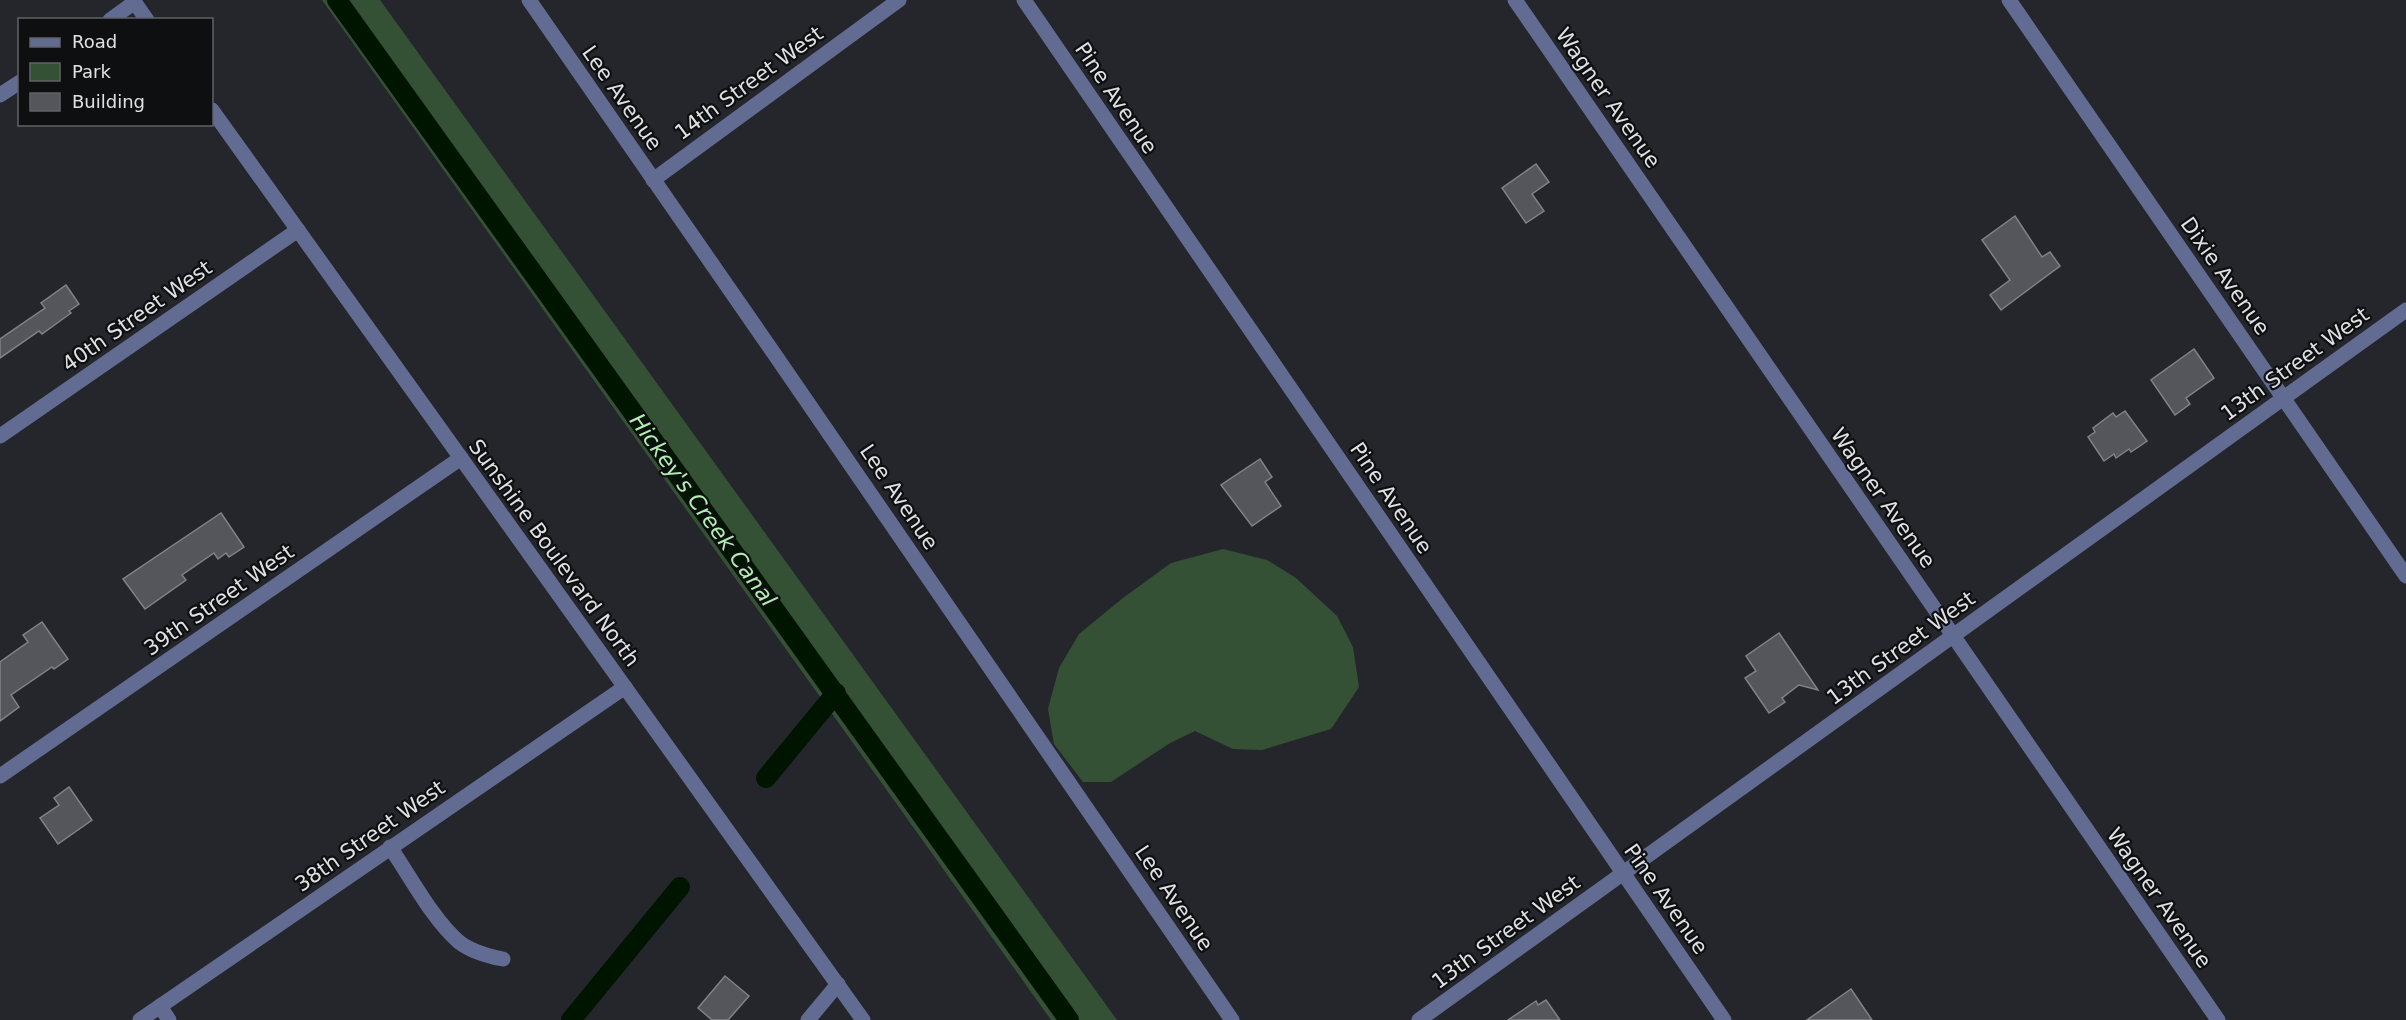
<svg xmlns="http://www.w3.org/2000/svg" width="2406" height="1020" viewBox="0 0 2406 1020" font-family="'DejaVu Sans',sans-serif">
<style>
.green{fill:#355135}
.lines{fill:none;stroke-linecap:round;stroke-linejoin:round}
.canal{stroke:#001500;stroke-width:20}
.building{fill:#54565b;stroke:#808288;stroke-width:1.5}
.minor{stroke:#626c92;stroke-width:15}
.labels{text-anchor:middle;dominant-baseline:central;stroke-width:4.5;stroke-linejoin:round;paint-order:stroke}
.street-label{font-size:21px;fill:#e0e1e4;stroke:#0e0f11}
.water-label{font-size:22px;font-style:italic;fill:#b2f0b1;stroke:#0e0f11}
</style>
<rect width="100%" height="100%" fill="#24262b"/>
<g class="green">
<polygon points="322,0 380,0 1117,1020 1051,1020"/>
<polygon points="1223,549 1267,560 1296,578 1337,616 1353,647 1359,687 1331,729 1262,750 1233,749 1195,731 1170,743 1111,782 1083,782 1054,744 1048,709 1059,668 1079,634 1123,598 1171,563"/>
</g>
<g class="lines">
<g class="canal">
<polyline points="337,0 1069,1020"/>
<polyline points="766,778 836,693"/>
<polyline points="571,1020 680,887"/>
</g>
</g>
<g class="building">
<polygon points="1536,164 1549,182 1532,194 1544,211 1526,223 1502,188"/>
<polygon points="2015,216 2042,257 2050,252 2060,266 2001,310 1990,295 2010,280 1982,240"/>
<polygon points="66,285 79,304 69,311 71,313 42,334 39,331 0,358 0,339 45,308 41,303"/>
<polygon points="2194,349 2214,378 2186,398 2190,404 2175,415 2151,380"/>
<polygon points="2125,411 2147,441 2131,452 2129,449 2116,458 2114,454 2104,461 2088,437 2095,432 2093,428 2113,413 2116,417"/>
<polygon points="1260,459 1272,477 1265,482 1281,506 1252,526 1221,485"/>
<polygon points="221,513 244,547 229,557 226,553 218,559 214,553 182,575 186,580 145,609 123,579"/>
<polygon points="42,622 68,659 54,669 52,667 11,695 19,707 0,721 0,662 28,642 23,635"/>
<polygon points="1779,633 1818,690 1799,685 1782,698 1785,702 1769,713 1745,678 1756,671 1746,656"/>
<polygon points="69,787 92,820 58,844 40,818 59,805 54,798"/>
<polygon points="725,976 749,996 728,1020 712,1020 698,1008"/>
<polygon points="1851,989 1872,1020 1807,1020"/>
<polygon points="1546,1000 1560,1020 1508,1020 1536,1001 1538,1005"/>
</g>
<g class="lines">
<g class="minor">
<polyline points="133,0 147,20"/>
<polyline points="529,0 773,352 1232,1020"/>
<polyline points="1024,0 1724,1020"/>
<polyline points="1515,0 2218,1020"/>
<polyline points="2009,0 2406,576"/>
<polyline points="110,20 135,2"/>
<polyline points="0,95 20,82"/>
<polyline points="212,110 863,1020"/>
<polyline points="653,180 899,0"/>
<polyline points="0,436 298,230"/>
<polyline points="0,776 461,458"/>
<path d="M390,847c20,29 43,73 69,95 13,10 28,14 44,17"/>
<polyline points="160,1006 169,1020"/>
<polyline points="140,1020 625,687"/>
<polyline points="808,1020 838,984"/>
<polyline points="1419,1020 2406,310"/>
</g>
</g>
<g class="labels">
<g class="street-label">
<text transform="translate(749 83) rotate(-36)">14th Street West</text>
<text transform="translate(622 98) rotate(55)">Lee Avenue</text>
<text transform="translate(1116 98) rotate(56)">Pine Avenue</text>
<text transform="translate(1608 98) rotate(55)">Wagner Avenue</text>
<text transform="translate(2225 276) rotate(55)">Dixie Avenue</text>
<text transform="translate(137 316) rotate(-35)">40th Street West</text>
<text transform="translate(2295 364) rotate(-36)">13th Street West</text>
<text transform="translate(899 497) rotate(56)">Lee Avenue</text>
<text transform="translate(1391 498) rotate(56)">Pine Avenue</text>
<text transform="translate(1883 498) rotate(55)">Wagner Avenue</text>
<text transform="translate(554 553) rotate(54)">Sunshine Boulevard North</text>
<text transform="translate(219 600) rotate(-35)">39th Street West</text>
<text transform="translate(1901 648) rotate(-36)">13th Street West</text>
<text transform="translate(370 836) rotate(-35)">38th Street West</text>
<text transform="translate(1174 898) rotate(56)">Lee Avenue</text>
<text transform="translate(2159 898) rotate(55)">Wagner Avenue</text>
<text transform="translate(1666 899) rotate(55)">Pine Avenue</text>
<text transform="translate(1506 932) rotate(-36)">13th Street West</text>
</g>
<g class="water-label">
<text transform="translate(703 510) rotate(54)">Hickey's Creek Canal</text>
</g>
</g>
<rect x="18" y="18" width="195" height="108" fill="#0e0f11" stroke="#626365" stroke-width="1.5"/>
<rect x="30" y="38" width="30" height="9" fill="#626c92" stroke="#626365" stroke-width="1.5"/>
<text x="72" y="48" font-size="18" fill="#e0e1e4">Road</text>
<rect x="30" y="63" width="30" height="18" fill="#355135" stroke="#626365" stroke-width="1.5"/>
<text x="72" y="78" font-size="18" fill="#e0e1e4">Park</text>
<rect x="30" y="93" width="30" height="18" fill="#54565b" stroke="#626365" stroke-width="1.5"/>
<text x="72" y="108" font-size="18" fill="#e0e1e4">Building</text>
</svg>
